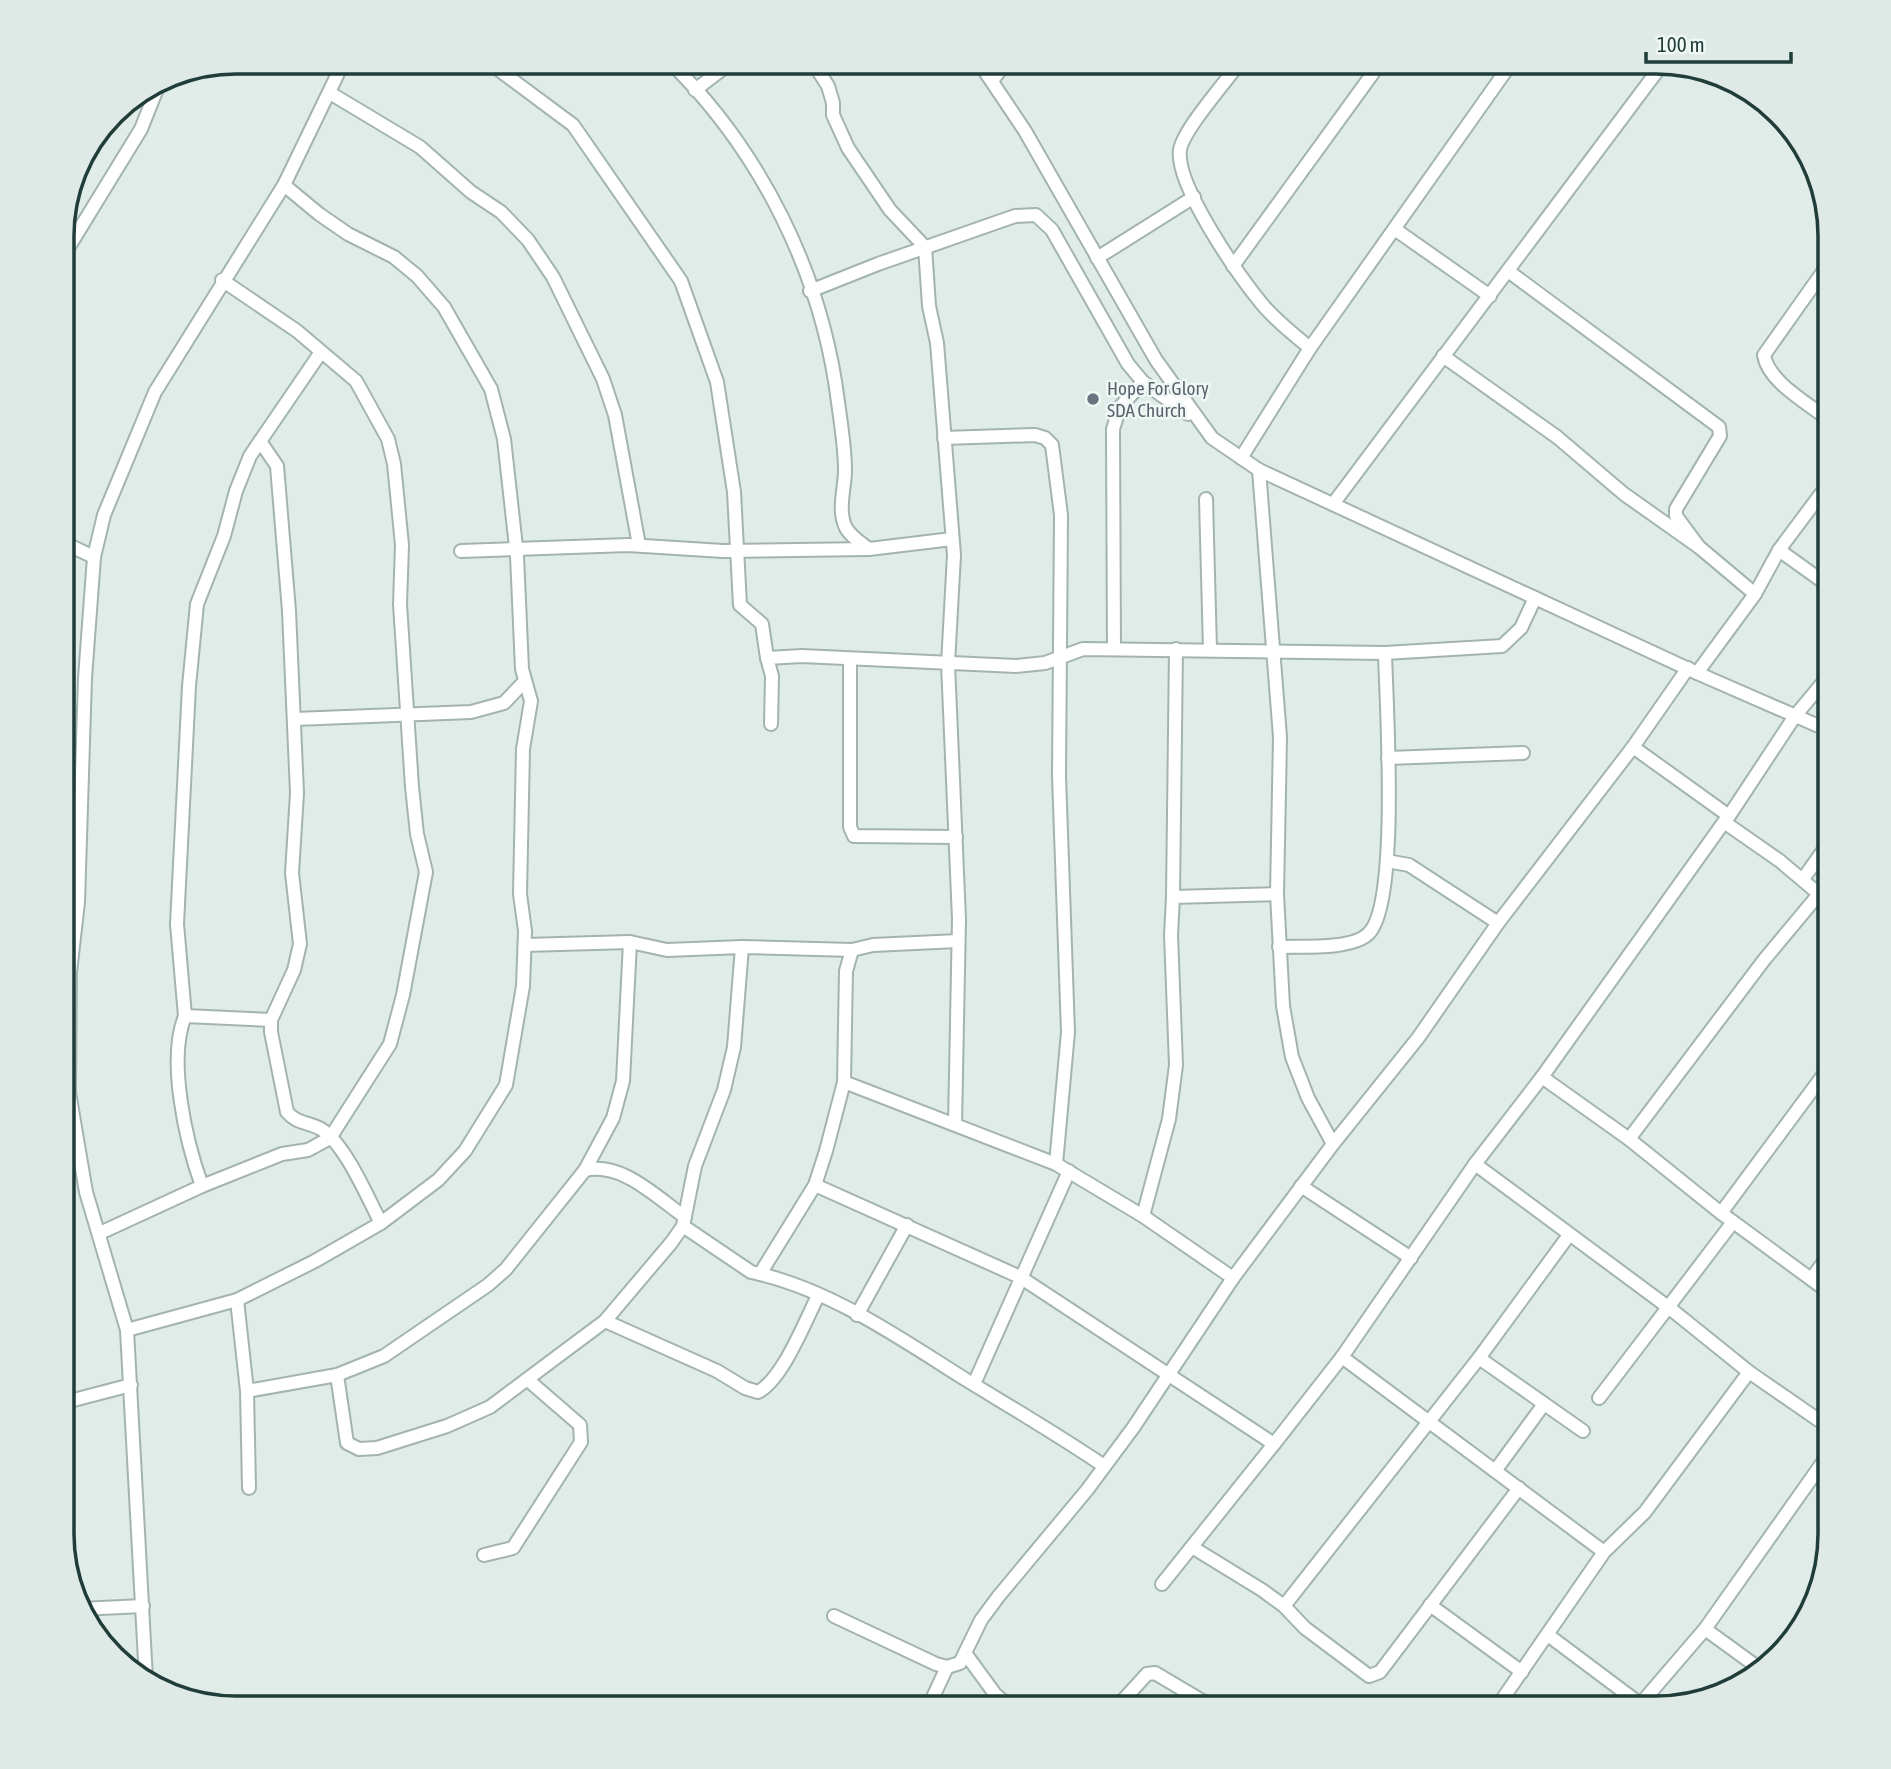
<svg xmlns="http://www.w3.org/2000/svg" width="1891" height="1769" viewBox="0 0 1891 1769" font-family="'Asap Condensed',sans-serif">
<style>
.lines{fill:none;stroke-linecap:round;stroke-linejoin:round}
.minor-casing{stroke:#a3b4b0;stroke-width:16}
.minor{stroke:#fff;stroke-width:12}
.worship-dot{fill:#6b7280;stroke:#f0f8f5;stroke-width:2.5}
.labels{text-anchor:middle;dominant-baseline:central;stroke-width:5;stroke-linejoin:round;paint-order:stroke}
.worship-label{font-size:19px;fill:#5b616d;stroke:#f0f8f5;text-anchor:start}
.rim{fill:none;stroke:#203d39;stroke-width:3.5}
</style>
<rect width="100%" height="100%" fill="#e0ece8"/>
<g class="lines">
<defs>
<g id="minor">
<polyline points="487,61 573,125 681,281 717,382 734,492 740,605 762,624 767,658"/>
<path d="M669,61c92,90 153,213 169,341 3,22 7,46 7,68 0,19 -8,40 1,58 5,9 15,15 23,21"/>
<polyline points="812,61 828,86 833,103 833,115 848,148 890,210 925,247 929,306 937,343 954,555 948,664 959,919 955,1124"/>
<polyline points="978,61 1025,131 1156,360 1212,438 1259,470 1697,673 1830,731"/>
<path d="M1241,61c-14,19 -58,69 -61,89 -5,35 59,126 82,154 14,17 31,30 48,44"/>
<polyline points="992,81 1007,61"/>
<polyline points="695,90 733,61"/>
<polyline points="330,93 420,147 471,192 501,212 528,240 553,277 603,379 615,415 639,545"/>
<polyline points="1396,230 1490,296"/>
<polyline points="62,258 141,129 161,79"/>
<polyline points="1097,258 1194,197"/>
<polyline points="1233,266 1381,62"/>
<path d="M1827,266l-63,89c4,27 45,49 65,65"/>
<polyline points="1508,271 1719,427 1720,436 1676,509 1676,516 1699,547"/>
<polyline points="810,291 878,264 1015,216 1036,215 1052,230 1128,364 1143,382 1188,414"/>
<polyline points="1443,356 1557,437 1624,494 1699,547 1755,594"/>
<polyline points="944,438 1035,435 1045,438 1052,445 1061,515 1059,776 1068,1032 1056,1164"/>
<path d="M260,441l17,25 12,145 8,182 -5,80 8,71 -6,26 -23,50v12l16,80c10,12 22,10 34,17 25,16 46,68 60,94"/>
<polyline points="1241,458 1310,348 1512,62"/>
<polyline points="1259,470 1280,737 1277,894 1283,1006 1292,1057 1308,1098 1333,1144"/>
<polyline points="1206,499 1210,650"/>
<polyline points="1333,504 1664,62"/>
<polyline points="62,542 94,557"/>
<polyline points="1779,550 1829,586"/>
<polyline points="461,551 628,545 723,551 869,549 952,539"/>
<polyline points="1114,649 1113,429 1120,407 1143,382"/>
<polyline points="850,659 850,827 854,836 956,837"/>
<polyline points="1697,673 1755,594 1779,550 1829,483"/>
<polyline points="295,719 471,712 504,703 524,682"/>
<polyline points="771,724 772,676 767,658 802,656 1016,666 1045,663 1083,649 1385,653 1502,646 1521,628 1535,598"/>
<polyline points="1633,747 1729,816 1795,716 1830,674"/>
<polyline points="1388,758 1523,753"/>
<polyline points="1724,822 1780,861 1819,894 1764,960 1629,1139 1542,1077 1724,822 1729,816"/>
<polyline points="1387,861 1409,865 1498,923"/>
<polyline points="1803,879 1830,841"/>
<polyline points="1173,897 1176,649"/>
<polyline points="525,945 630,942 667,950 742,947 852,950"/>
<path d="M1279,947c22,-1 72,3 89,-13 32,-28 18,-234 17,-281"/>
<polyline points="271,1020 185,1016 177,924 189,686 197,604 224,536 236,491 250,456 321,352"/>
<polyline points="1542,1077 1475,1164 1672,1310 1749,1372 1830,1428"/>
<polyline points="844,1082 1056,1164 1143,1216 1233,1278"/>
<polyline points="1629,1139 1721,1213 1830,1293"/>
<polyline points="585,1170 613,1118 623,1081 630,942"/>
<polyline points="815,1185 1020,1277 1274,1444 1162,1584"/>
<polyline points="202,1186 282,1154 308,1150 330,1138 390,1044 403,995 426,872 417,834 412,787 400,604 402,545 394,464 388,439 356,381 297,331 222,280"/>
<polyline points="1301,1186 1411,1258"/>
<polyline points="1721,1213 1830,1066"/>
<polyline points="1143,1216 1169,1119 1176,1065 1171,935 1173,897 1277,894"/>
<polyline points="683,1226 751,1272 760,1274 815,1185 826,1151 844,1082 846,971 852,950 873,945 958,941"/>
<path d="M100,1233l102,-47c-16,-44 -35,-126 -17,-170"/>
<path d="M760,1274c75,18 144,67 208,107 46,28 92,55 136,85"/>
<polyline points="1811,1279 1830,1254"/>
<polyline points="237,1300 247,1391 249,1488"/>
<polyline points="857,1315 907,1225"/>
<path d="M605,1321l112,50 28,17 13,4c25,-13 47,-71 60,-96"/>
<polyline points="127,1330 237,1300 315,1261 381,1223 438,1180 465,1151 506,1085 523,986 525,931 520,894 523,749 531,701 522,669 517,556 504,439 491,389 444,307 417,276 394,257 348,234 319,214 284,185"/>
<polyline points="1342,1357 1475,1164"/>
<polyline points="1479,1358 1583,1431"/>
<polyline points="337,1375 347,1443 359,1449 377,1448 447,1426 490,1407 605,1321 671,1243 683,1226 695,1166 724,1090 734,1047 742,947"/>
<polyline points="974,1384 1069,1171"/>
<path d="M247,1391l90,-16 47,-19 104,-71 18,-16 79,-99c38,-8 71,27 100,47"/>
<polyline points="1599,1398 1733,1222"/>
<polyline points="62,1403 131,1385"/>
<polyline points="1274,1444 1342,1357 1604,1552"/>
<polyline points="1495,1471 1544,1404"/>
<polyline points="1192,1547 1262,1590 1284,1606 1305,1628 1369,1676 1380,1672 1519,1488"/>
<polyline points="484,1555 513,1548 581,1442 580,1425 528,1380"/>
<polyline points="1430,1605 1522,1672"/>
<polyline points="1284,1606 1479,1358 1569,1235"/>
<polyline points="80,1609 143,1606"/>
<polyline points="834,1616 936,1664 947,1667 960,1663 981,1620 998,1597 1087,1490 1133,1428 1233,1278 1333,1144 1418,1038 1498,923 1633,747 1688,668"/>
<polyline points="1705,1629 1760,1669"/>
<polyline points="1548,1635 1644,1707"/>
<polyline points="965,1653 995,1694 1011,1708"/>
<polyline points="146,1679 127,1330 86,1192 69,1092 70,972 78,902 85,678 94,557 104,515 155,392 284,185 344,61"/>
<polyline points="1497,1707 1604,1552 1645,1512 1749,1372"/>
<polyline points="1638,1707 1705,1629 1830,1452"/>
<polyline points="793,1708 801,1703 808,1708"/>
<polyline points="928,1708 947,1667"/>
<polyline points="1116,1708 1147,1674 1155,1673 1214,1708"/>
</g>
</defs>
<use href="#minor" class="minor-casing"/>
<use href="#minor" class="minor"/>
</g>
<circle class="worship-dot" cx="1093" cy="399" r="7"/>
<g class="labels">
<g class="worship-label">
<text x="1107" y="388">Hope For Glory<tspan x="1107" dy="22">SDA Church</tspan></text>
</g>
</g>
<path d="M0 0H1891V1769H0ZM236 74H1656A162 162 0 0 1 1818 236V1534A162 162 0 0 1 1656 1696H236A162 162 0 0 1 74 1534V236A162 162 0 0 1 236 74Z" fill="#dfe9e6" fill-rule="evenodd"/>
<path class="rim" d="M236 74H1656A162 162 0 0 1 1818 236V1534A162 162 0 0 1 1656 1696H236A162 162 0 0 1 74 1534V236A162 162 0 0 1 236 74Z"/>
<path d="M1646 52v10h145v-10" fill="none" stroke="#203d39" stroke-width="3.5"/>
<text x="1657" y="52" font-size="21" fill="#203d39" stroke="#f0f8f5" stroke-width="5" paint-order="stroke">100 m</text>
</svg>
